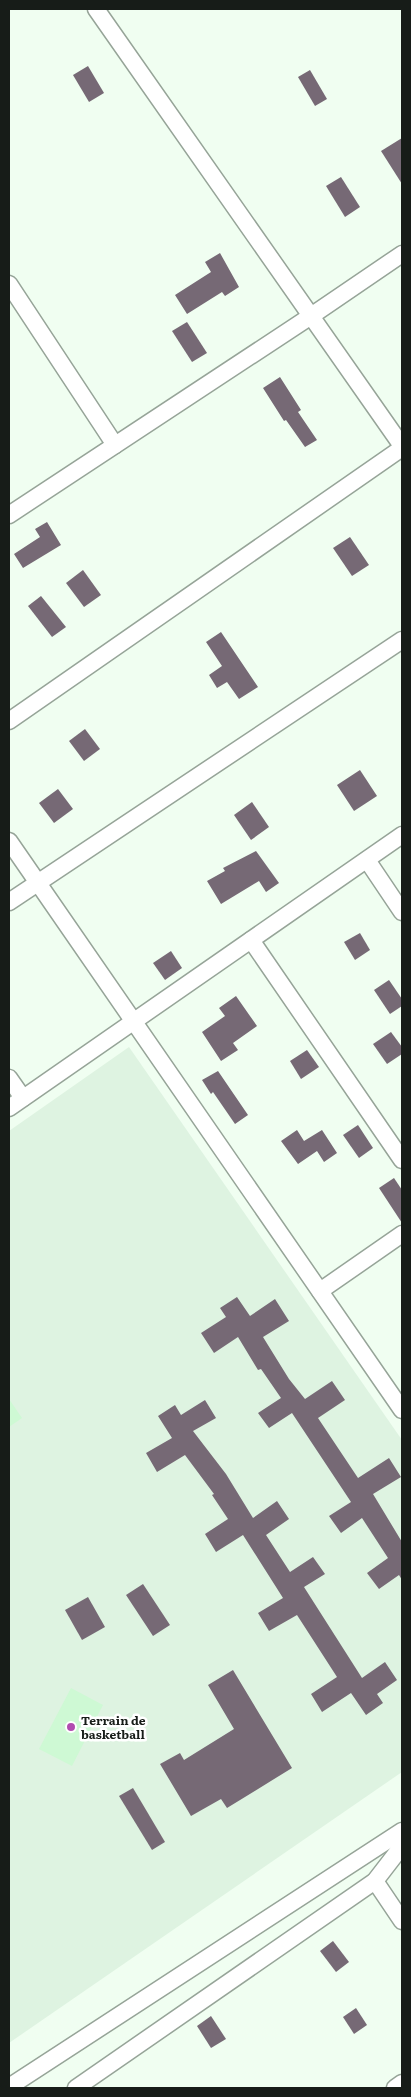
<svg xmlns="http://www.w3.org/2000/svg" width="411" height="2097" viewBox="0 0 411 2097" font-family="Literata,serif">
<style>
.built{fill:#def3e1}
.green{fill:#cef9d4}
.building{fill:#766975}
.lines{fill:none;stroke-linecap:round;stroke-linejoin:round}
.street-casing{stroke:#96a498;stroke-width:19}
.street{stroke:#fff;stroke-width:16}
.poi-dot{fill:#b14bb0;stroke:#fff;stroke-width:2}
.labels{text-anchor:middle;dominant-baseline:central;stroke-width:5;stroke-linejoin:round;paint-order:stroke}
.poi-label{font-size:12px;font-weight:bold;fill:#171c18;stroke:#fff;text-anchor:start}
</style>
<rect width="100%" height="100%" fill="#f0fef1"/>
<polygon class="built" points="129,1047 402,1440 402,1772 9,2043 9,1131"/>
<g class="green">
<polygon points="9,1399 22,1418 9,1427"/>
<polygon points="71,1688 103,1705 72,1766 39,1749"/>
</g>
<g class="building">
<polygon points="88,66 104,93 89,102 73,75"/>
<polygon points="310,70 327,99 315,106 298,77"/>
<polygon points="402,138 402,184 381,151"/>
<polygon points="341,177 360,207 345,217 326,186"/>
<polygon points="220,253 239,287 225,296 222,292 187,314 175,295 211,272 205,262"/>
<polygon points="187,322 207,353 192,362 172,331"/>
<polygon points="280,377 301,410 298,412 317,440 305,447 286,420 284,421 263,388"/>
<polygon points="47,522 61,545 23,568 14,554 40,537 35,529"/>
<polygon points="350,537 369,565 352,576 333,548"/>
<polygon points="83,570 101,595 84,607 66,583"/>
<polygon points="41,596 66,627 52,637 28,606"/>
<polygon points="221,632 258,687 239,699 227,682 217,688 209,675 222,666 206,642"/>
<polygon points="85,729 100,749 84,761 69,741"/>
<polygon points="360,770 377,796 354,811 337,785"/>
<polygon points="58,789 73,809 54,823 39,803"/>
<polygon points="252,802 269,827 251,840 234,815"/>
<polygon points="256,851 279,883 266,892 259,881 221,904 207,881 225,871 223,868"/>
<polygon points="360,933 370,950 355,960 344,942"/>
<polygon points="171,951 182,968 165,980 153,963"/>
<polygon points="389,980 402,999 402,1006 390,1014 374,990"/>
<polygon points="236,996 257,1026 233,1043 238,1050 221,1061 202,1032 225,1016 219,1008"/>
<polygon points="391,1032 402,1047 402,1054 387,1064 373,1044"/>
<polygon points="307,1050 319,1067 301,1079 290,1061"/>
<polygon points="218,1071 248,1115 235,1124 213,1092 211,1094 202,1080"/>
<polygon points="358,1125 373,1148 359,1158 343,1135"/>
<polygon points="297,1130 304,1141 322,1130 337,1153 324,1162 317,1151 298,1164 281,1141"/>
<polygon points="394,1178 402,1190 402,1223 379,1188"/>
<polygon points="237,1297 250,1316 275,1299 289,1321 263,1337 289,1379 305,1399 332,1381 345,1400 318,1418 358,1478 389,1458 401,1477 373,1494 402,1542 402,1580 399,1575 379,1589 367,1573 388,1558 362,1518 341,1533 329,1516 351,1502 292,1413 269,1428 258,1413 281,1398 261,1369 258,1370 238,1337 214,1353 201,1333 226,1317 220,1308"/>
<polygon points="205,1400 216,1418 193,1431 226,1474 253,1518 277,1501 289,1519 266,1535 290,1572 313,1557 325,1574 304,1587 362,1678 385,1662 397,1680 377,1694 383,1703 366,1715 351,1693 322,1712 311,1694 337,1677 297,1615 269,1631 258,1613 283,1598 243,1535 216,1552 205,1534 228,1519 212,1495 214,1494 185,1455 157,1472 146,1453 172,1438 158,1416 175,1405 181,1415"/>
<polygon points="143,1584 170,1625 153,1636 126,1595"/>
<polygon points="88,1597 105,1627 82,1640 65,1610"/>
<polygon points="233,1670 292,1768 227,1808 221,1799 191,1816 160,1764 180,1753 184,1760 234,1729 208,1685"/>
<polygon points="133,1788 165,1842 152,1850 119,1796"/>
<polygon points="333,1941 349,1962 336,1972 320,1951"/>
<polygon points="356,2008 367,2025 354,2034 343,2017"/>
<polygon points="211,2016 226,2039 211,2048 197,2026"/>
</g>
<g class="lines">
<defs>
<g id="street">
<polyline points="96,9 402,446"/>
<polyline points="9,284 115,445"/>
<polyline points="9,515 311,316 402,254"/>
<polyline points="9,721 402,448"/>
<polyline points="9,841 402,1410"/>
<polyline points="367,860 402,912"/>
<polyline points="9,902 402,640"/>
<polyline points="251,940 402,1160"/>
<polyline points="9,1078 23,1098"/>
<polyline points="9,1108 402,835"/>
<polyline points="320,1291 402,1234"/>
<polyline points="375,1881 402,1921"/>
<polyline points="9,2087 402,1831"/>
<polyline points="76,2088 375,1881 402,1846"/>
<polyline points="395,2088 402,2083"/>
</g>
</defs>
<use href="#street" class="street-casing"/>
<use href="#street" class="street"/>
</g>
<circle class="poi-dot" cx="71" cy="1727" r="5"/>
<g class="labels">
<g class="poi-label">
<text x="81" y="1720">Terrain de<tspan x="81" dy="14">basketball</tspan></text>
</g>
</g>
<rect width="411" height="2097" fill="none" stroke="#171c18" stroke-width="20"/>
</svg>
